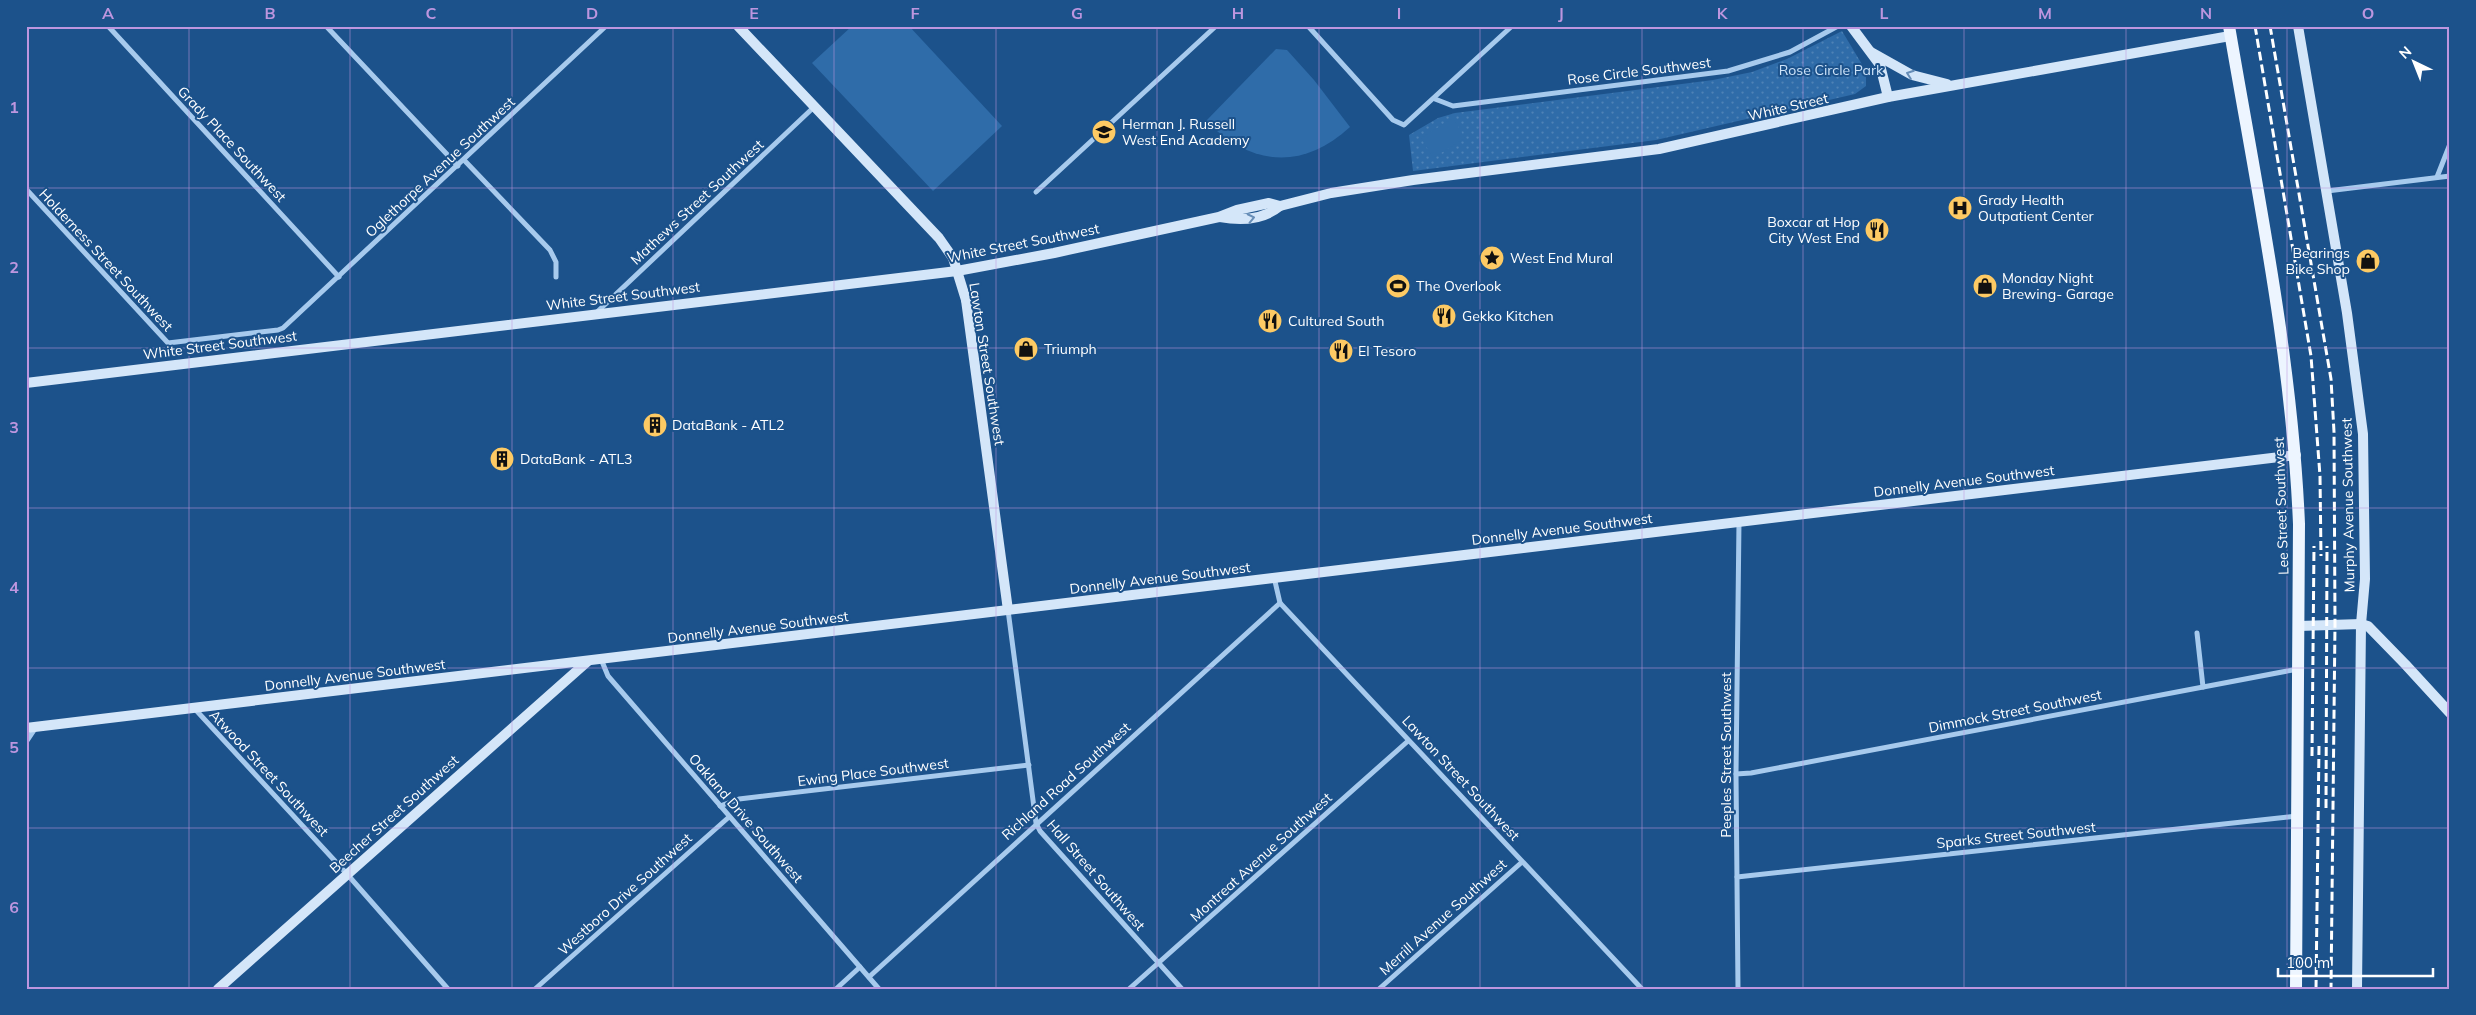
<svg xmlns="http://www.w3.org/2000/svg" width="2476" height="1015" viewBox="0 0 2476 1015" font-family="Mulish,sans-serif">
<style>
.grass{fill:url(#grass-dots)}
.garden{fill:#2f6ca9}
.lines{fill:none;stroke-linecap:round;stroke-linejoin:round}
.street{stroke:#a7caed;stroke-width:5}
.secondary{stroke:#d4e6f9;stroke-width:10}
.primary{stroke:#edf5ff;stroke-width:12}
.rail{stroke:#fff;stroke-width:3;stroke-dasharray:9 4;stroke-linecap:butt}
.secondary-bridge{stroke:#d4e6f9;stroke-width:10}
.oneway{stroke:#668db7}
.grid{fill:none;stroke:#bd96df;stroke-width:1;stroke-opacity:0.55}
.labels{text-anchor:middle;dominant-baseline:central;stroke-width:4;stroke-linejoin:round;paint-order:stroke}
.park-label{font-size:14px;fill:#cde3f9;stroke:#1c528b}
.street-label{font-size:14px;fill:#fff;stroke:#1c528b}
.poi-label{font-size:14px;fill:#fff;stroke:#1c528b;text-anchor:start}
.neatline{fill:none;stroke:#bd96df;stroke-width:2}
.grid-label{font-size:16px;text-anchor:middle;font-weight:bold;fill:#bd96df}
</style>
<defs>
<pattern id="grass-dots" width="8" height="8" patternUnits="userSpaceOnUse" patternTransform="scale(1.25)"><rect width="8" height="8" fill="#2f6ca9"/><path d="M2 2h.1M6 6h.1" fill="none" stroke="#4e82b6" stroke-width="1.8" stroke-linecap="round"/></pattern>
</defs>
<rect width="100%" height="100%" fill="#1c528b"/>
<polygon class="grass" points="1842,31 1866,71 1866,86 1855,94 1656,140 1413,171 1409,135 1438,118 1455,113 1713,80 1752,72 1787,59"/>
<g class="garden">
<polygon points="852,26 909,26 1002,126 933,191 812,63"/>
<path d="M1276,49l11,1 27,30 36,47c-48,44 -99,39 -144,-6z"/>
<polygon points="1453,118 1465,138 1433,158 1421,138"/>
</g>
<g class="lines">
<g class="street">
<polyline points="108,26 339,277"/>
<polyline points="326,26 458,166"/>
<polyline points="1308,26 1393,120 1404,125 1512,26"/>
<polyline points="1435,99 1453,106 1728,71 1790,52 1838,26"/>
<polyline points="464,160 550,250 556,262 556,277"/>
<polyline points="2437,177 2450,144"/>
<polyline points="26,189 168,343 278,330 283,328 606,26"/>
<polyline points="2327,191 2450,176"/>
<polyline points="1036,192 1216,26"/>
<polyline points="596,313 814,107"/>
<polyline points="1274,577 1280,603 1642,989"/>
<polyline points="1008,610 1036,823 1040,831 1182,989"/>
<polyline points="2197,633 2203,687"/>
<polyline points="601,659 608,676 879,989"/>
<polyline points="194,708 347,874 448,989"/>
<polyline points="26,742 36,727"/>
<polyline points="1736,774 1751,773 2298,669"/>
<polyline points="720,806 739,799 1029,765"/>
<polyline points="1737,877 2297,816"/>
<polyline points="869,977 1280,603"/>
<polyline points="535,989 729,817"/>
<polyline points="836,989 860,967"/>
<polyline points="1129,989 1408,741"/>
<polyline points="1379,989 1522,862"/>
<polyline points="1738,989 1736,774 1739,522"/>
</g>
<g class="secondary">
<polyline points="738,26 939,238 953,258"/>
<polyline points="1851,26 1880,65 1888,97"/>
<polyline points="2298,26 2347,313 2363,434 2365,579 2361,624 2357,989"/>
<polyline points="1871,52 1912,75 1947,84"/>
<path d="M1220,217c21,4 43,3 60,-11"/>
<polyline points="966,300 1008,610"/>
<polyline points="26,383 957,271 1054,253 1219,217 1237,210 1269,203 1280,206 1331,193 1413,180 1659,149 1888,97 2230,36"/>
<polyline points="2299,626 2361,624 2368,626 2405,664 2450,713"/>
<polyline points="26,728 2296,455"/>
<polyline points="218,989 588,661"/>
</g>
<path class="primary" d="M2229,26c28,165 63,330 70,498l-3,465"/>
<g class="rail">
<polyline points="2255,26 2311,356 2320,476 2321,556"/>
<polyline points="2270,26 2331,379 2334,432 2335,624 2331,989"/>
<polyline points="2312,756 2314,546"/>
<polyline points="2326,808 2327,546"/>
<polyline points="2316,989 2319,746"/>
</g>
<polyline class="secondary-bridge" points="953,258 966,300"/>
</g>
<defs><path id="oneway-chevron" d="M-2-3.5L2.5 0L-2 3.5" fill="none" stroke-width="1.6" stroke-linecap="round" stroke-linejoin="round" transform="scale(1.25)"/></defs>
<g class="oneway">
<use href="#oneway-chevron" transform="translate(1910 74) rotate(-160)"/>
<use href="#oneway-chevron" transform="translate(1251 218) rotate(-12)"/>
</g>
<path class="grid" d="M189,26v963M350,26v963M512,26v963M673,26v963M834,26v963M996,26v963M1157,26v963M1319,26v963M1480,26v963M1642,26v963M1803,26v963M1964,26v963M2126,26v963M2287,26v963M26,188h2424M26,348h2424M26,508h2424M26,668h2424M26,828h2424"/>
<defs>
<symbol id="school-disc" viewBox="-11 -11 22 22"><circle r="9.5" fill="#fdca64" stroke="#1c528b"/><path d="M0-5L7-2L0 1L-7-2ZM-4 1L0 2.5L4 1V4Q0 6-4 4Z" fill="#111"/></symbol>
<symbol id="hospital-disc" viewBox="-11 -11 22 22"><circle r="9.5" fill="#fdca64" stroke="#1c528b"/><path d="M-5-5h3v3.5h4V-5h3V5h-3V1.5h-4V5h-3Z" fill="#111"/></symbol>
<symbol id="restaurant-disc" viewBox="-11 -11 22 22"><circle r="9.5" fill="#fdca64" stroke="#1c528b"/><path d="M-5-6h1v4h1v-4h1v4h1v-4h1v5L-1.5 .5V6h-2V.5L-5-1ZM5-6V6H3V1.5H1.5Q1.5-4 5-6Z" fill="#111"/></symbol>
<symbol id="sight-disc" viewBox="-11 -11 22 22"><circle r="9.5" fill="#fdca64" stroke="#1c528b"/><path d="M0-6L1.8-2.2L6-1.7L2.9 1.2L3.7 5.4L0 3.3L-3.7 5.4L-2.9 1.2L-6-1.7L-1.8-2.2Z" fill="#111"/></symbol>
<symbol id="shop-disc" viewBox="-11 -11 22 22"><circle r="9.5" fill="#fdca64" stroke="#1c528b"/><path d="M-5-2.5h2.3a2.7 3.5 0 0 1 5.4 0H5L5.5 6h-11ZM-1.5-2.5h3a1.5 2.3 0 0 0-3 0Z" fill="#111"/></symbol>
<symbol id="stadium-disc" viewBox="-11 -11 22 22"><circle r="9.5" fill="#fdca64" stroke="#1c528b"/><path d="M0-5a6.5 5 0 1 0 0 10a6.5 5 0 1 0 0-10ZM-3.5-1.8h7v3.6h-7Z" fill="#111"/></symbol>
<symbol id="building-disc" viewBox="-11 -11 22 22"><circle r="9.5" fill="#fdca64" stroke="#1c528b"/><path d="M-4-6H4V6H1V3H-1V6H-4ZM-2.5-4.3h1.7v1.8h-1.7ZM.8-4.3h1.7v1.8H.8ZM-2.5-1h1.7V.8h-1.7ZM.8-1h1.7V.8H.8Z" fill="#111"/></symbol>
</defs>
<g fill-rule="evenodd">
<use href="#school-disc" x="1090" y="118" width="28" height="28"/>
<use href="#hospital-disc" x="1946" y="194" width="28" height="28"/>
<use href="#restaurant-disc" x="1863" y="216" width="28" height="28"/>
<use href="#sight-disc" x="1478" y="244" width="28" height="28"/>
<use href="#shop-disc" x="2354" y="247" width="28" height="28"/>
<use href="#stadium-disc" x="1384" y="272" width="28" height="28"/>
<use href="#shop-disc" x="1971" y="272" width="28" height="28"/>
<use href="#restaurant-disc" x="1430" y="302" width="28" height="28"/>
<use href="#restaurant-disc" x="1256" y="307" width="28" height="28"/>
<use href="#shop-disc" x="1012" y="335" width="28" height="28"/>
<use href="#restaurant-disc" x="1327" y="337" width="28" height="28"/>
<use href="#building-disc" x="641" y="411" width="28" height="28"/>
<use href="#building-disc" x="488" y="445" width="28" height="28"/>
</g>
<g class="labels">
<g class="park-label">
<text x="1831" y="70">Rose Circle Park</text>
</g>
<g class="street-label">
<text transform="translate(1639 71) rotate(-7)">Rose Circle Southwest</text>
<text transform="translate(1788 107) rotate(-13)">White Street</text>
<text transform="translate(232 144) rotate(47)">Grady Place Southwest</text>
<text transform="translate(440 167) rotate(-43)">Oglethorpe Avenue Southwest</text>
<text transform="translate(697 202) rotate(-43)">Mathews Street Southwest</text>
<text transform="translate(1023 243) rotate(-11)">White Street Southwest</text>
<text transform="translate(106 260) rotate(47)">Holderness Street Southwest</text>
<text transform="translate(623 296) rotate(-7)">White Street Southwest</text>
<text transform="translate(220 345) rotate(-7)">White Street Southwest</text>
<text transform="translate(987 364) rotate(81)">Lawton Street Southwest</text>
<text transform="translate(1964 481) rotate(-7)">Donnelly Avenue Southwest</text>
<text transform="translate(2348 505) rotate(-91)">Murphy Avenue Southwest</text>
<text transform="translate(2281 506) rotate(-92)">Lee Street Southwest</text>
<text transform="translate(1562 529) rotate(-7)">Donnelly Avenue Southwest</text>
<text transform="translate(1160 578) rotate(-7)">Donnelly Avenue Southwest</text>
<text transform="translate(758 627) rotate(-7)">Donnelly Avenue Southwest</text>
<text transform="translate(355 675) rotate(-7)">Donnelly Avenue Southwest</text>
<text transform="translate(2015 711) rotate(-11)">Dimmock Street Southwest</text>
<text transform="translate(1726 755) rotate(-90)">Peeples Street Southwest</text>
<text transform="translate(873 772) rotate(-7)">Ewing Place Southwest</text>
<text transform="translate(269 773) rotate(47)">Atwood Street Southwest</text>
<text transform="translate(1461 778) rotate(47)">Lawton Street Southwest</text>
<text transform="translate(1066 781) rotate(-42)">Richland Road Southwest</text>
<text transform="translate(394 814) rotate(-42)">Beecher Street Southwest</text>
<text transform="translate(746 818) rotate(49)">Oakland Drive Southwest</text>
<text transform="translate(2016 835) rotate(-6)">Sparks Street Southwest</text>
<text transform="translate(1261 857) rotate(-42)">Montreat Avenue Southwest</text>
<text transform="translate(1096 875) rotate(49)">Hall Street Southwest</text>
<text transform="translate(625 894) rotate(-42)">Westboro Drive Southwest</text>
<text transform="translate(1443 917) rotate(-42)">Merrill Avenue Southwest</text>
</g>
<g class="poi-label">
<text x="1122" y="124">Herman J. Russell<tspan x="1122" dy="16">West End Academy</tspan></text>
<text x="1978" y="200">Grady Health<tspan x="1978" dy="16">Outpatient Center</tspan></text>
<text x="1860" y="222" text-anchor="end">Boxcar at Hop<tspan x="1860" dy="16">City West End</tspan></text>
<text x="2350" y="253" text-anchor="end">Bearings<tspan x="2350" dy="16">Bike Shop</tspan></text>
<text x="1510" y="258">West End Mural</text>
<text x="2002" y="278">Monday Night<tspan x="2002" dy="16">Brewing- Garage</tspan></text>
<text x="1416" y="286">The Overlook</text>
<text x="1462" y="316">Gekko Kitchen</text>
<text x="1288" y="321">Cultured South</text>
<text x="1044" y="349">Triumph</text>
<text x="1358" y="351">El Tesoro</text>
<text x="672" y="425">DataBank - ATL2</text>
<text x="520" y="459">DataBank - ATL3</text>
</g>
</g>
<rect width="2476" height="1015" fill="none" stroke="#1c528b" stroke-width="55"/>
<g transform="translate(2414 62) rotate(317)" stroke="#1c528b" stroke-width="4" paint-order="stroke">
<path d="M0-4L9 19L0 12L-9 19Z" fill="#ffffff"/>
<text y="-8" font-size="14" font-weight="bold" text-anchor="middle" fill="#ffffff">N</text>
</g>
<path d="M2278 968v8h155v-8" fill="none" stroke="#ffffff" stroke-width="2.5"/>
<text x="2286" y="968" font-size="15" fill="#ffffff" stroke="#1c528b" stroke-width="4" paint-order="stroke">100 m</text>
<rect x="28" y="28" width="2420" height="960" class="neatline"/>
<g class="grid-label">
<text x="108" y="19">A</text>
<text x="270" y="19">B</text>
<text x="431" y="19">C</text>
<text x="592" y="19">D</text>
<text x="754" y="19">E</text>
<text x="915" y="19">F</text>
<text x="1077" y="19">G</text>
<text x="1238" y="19">H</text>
<text x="1399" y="19">I</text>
<text x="1561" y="19">J</text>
<text x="1722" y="19">K</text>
<text x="1884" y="19">L</text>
<text x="2045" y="19">M</text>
<text x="2206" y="19">N</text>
<text x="2368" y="19">O</text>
<text x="14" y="113">1</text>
<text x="14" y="273">2</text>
<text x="14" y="433">3</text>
<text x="14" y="593">4</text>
<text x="14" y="753">5</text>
<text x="14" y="913">6</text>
</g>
</svg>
